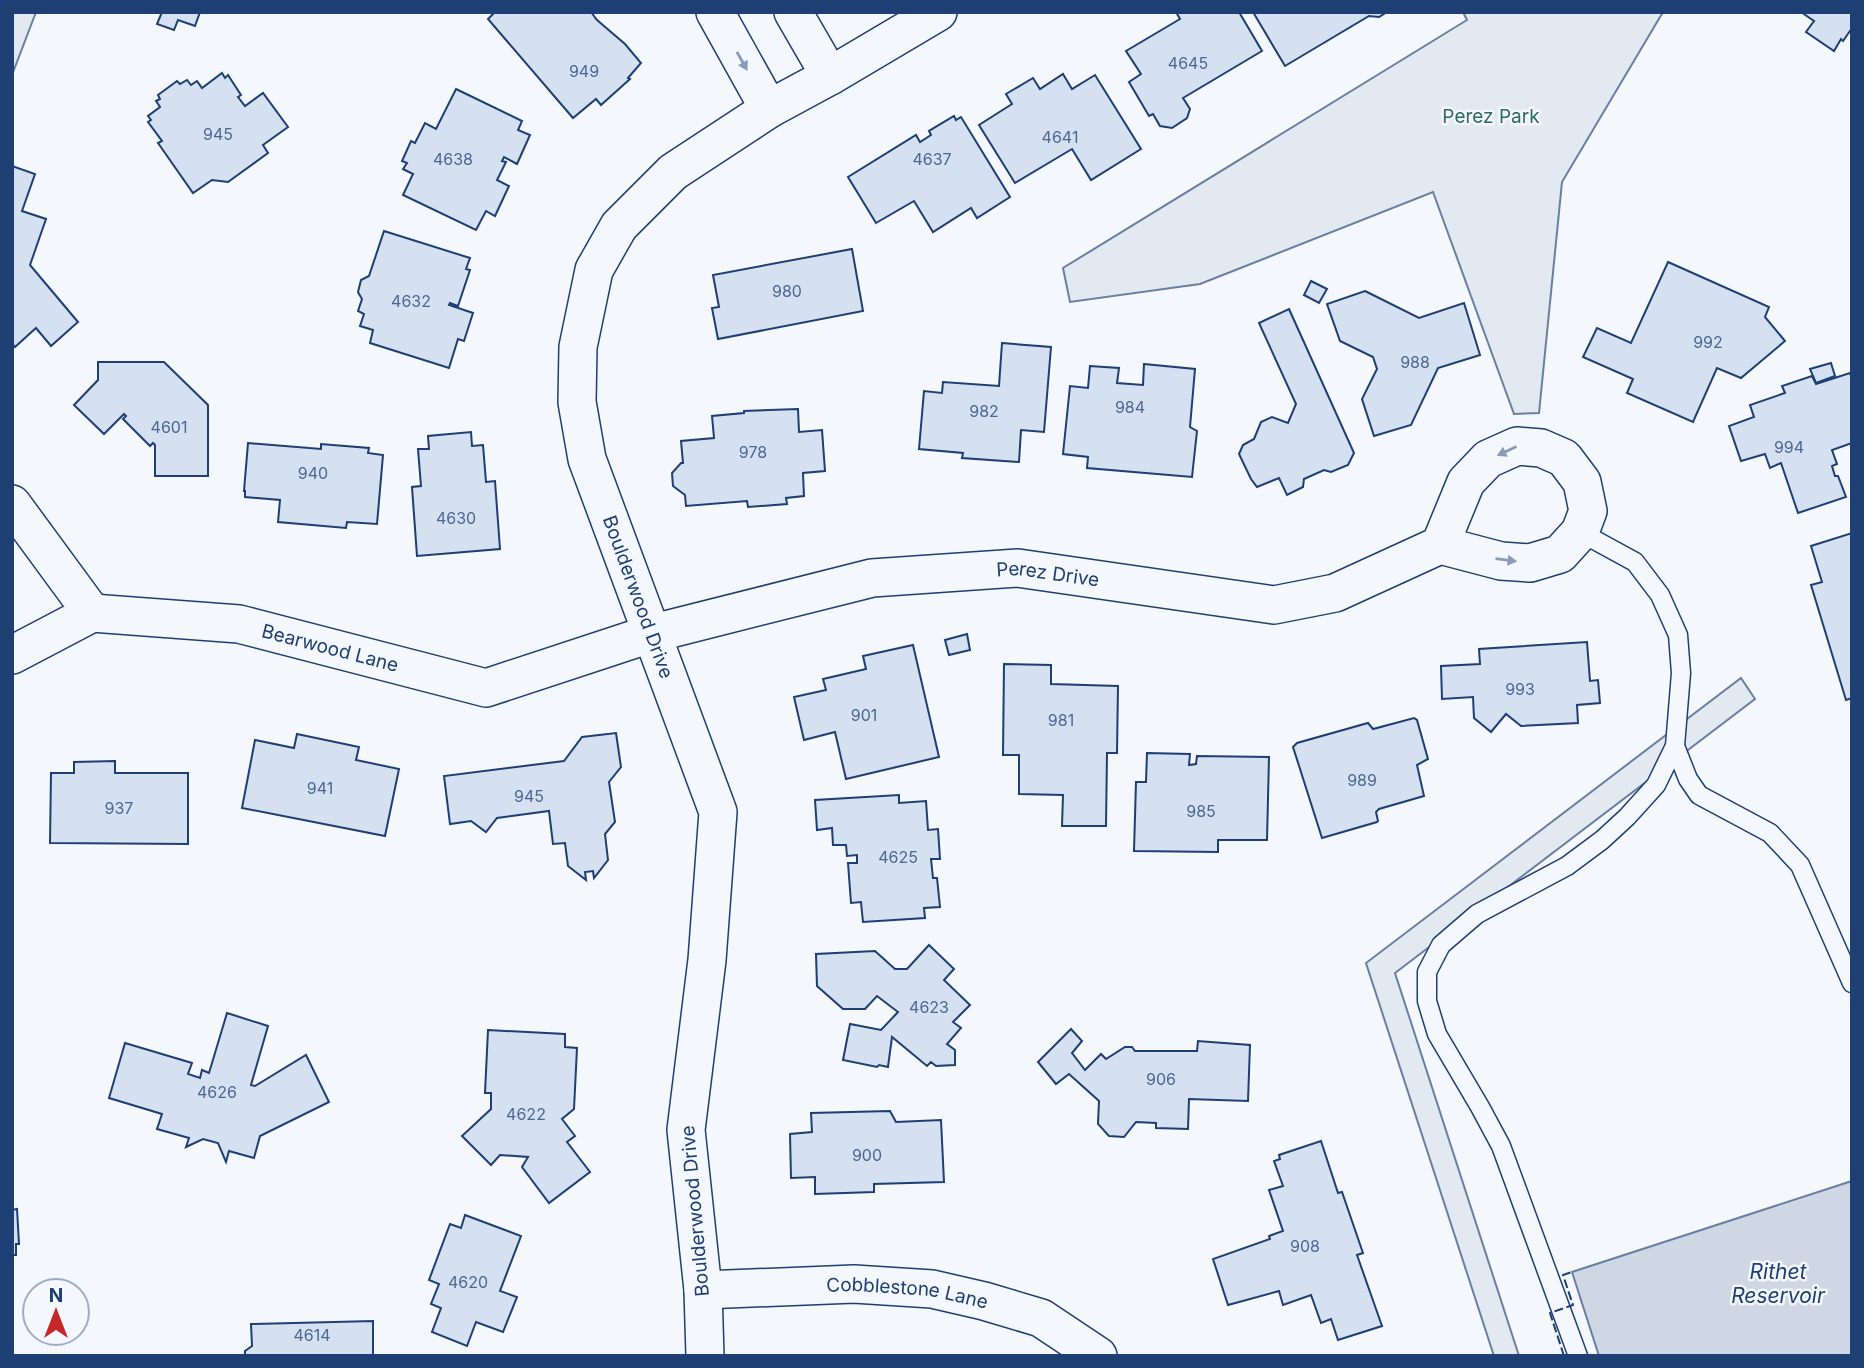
<svg xmlns="http://www.w3.org/2000/svg" width="1864" height="1368" viewBox="0 0 1864 1368" font-family="Inter,sans-serif">
<style>
.green{fill:#e3e9f0;stroke:#687fa3;stroke-width:2}
.water{fill:#cfd7e4;stroke:#687fa3;stroke-width:2}
.building{fill:#d5e0f0;stroke:#1d3f73;stroke-width:2}
.lines{fill:none;stroke-linecap:round;stroke-linejoin:round}
.service-casing{stroke:#1d3f73;stroke-width:21}
.minor-casing{stroke:#1d3f73;stroke-width:40}
.service{stroke:#f4f7fb;stroke-width:18}
.minor{stroke:#f4f7fb;stroke-width:37}
.fence{stroke:#1d3f73;stroke-width:2;stroke-dasharray:9 3.5;stroke-linecap:butt}
.oneway{fill:#889bb7}
.labels{text-anchor:middle;dominant-baseline:central;stroke-width:5;stroke-linejoin:round;paint-order:stroke}
.number-label{font-size:16px;fill:#4b6792}
.park-label{font-size:19px;fill:#2c6c60;stroke:#f4f7fb}
.street-label{font-size:19px;fill:#1d3f73;stroke:#f4f7fb}
.water-label{font-size:21px;font-style:italic;fill:#1d3f73;stroke:#f4f7fb}
</style>
<rect width="100%" height="100%" fill="#f4f7fb"/>
<g class="green">
<polygon points="12,12 36,12 12,75"/>
<polygon points="1463,12 1663,12 1562,182 1539,413 1514,414 1433,192 1200,284 1070,302 1063,268 1467,20"/>
<polygon points="1741,678 1755,699 1395,973 1519,1356 1494,1356 1366,963"/>
</g>
<polygon class="water" points="1852,1181 1852,1356 1599,1356 1572,1272"/>
<g class="building">
<polygon points="162,12 200,12 195,26 178,20 174,30 157,24"/>
<polygon points="495,12 591,12 597,20 625,44 641,63 628,78 630,79 601,105 596,99 573,118 488,19"/>
<polygon points="1176,12 1239,12 1262,51 1183,98 1190,109 1187,118 1172,128 1160,126 1153,114 1149,116 1129,82 1141,74 1126,51 1180,19"/>
<polygon points="1253,12 1387,12 1379,17 1369,16 1285,66"/>
<polygon points="1801,12 1852,12 1852,28 1843,41 1841,39 1834,51 1806,32 1814,21"/>
<polygon points="222,73 225,78 228,75 241,95 238,97 245,106 263,93 288,127 263,145 268,153 228,182 212,180 193,193 158,143 162,141 148,122 151,120 148,116 160,107 156,101 160,99 158,95 177,81 180,84 187,80 191,85 197,81 202,88"/>
<polygon points="1063,74 1072,89 1095,75 1141,149 1091,180 1072,149 1015,183 979,125 1012,104 1006,94 1033,78 1040,89"/>
<polygon points="456,89 522,121 518,130 530,135 517,164 504,157 502,161 506,162 497,180 509,186 495,216 486,211 476,230 403,195 413,174 403,169 407,163 402,161 411,141 415,143 425,123 436,129"/>
<polygon points="954,116 956,120 961,117 1010,197 977,218 971,208 933,232 914,201 876,223 848,177 916,135 920,142 931,135 929,131"/>
<polygon points="12,166 35,174 22,211 46,219 30,265 78,322 51,346 36,328 15,347 12,343"/>
<polygon points="384,231 470,258 466,269 470,270 458,306 450,303 449,305 473,313 464,341 458,339 449,368 370,343 373,330 360,326 364,314 358,311 362,299 358,292 361,280 369,276"/>
<polygon points="852,249 863,311 718,339 712,308 719,307 713,275"/>
<polygon points="1668,262 1769,307 1765,317 1785,341 1741,378 1717,368 1693,422 1627,393 1633,379 1583,357 1597,328 1631,343"/>
<polygon points="1311,281 1327,289 1319,303 1304,295"/>
<polygon points="1365,291 1419,318 1464,303 1480,355 1438,368 1411,425 1374,436 1362,399 1377,369 1373,357 1340,341 1327,304"/>
<polygon points="1289,309 1354,453 1348,465 1331,472 1324,470 1304,479 1303,487 1287,495 1279,478 1257,487 1251,479 1239,454 1243,445 1254,439 1261,422 1272,417 1288,423 1296,404 1259,323"/>
<polygon points="1002,343 1051,347 1044,432 1021,430 1019,462 962,458 963,453 919,449 924,391 942,393 943,382 999,386"/>
<polygon points="98,362 164,362 208,405 208,476 155,476 155,445 153,443 150,446 123,419 126,416 124,414 104,434 74,405 98,380"/>
<polygon points="1831,363 1835,376 1816,383 1810,369"/>
<polygon points="1144,364 1195,369 1190,427 1197,431 1192,477 1087,468 1088,457 1063,454 1070,386 1088,388 1090,366 1119,368 1117,383 1143,385"/>
<polygon points="1850,373 1852,379 1852,443 1832,450 1837,464 1832,466 1835,476 1838,476 1846,497 1798,513 1781,463 1770,468 1765,454 1741,461 1729,426 1754,417 1750,405 1785,393 1782,386 1812,376 1816,384"/>
<polygon points="798,409 799,432 822,430 825,471 803,473 804,496 786,498 787,504 748,507 747,501 686,506 685,495 673,486 672,473 681,463 683,463 681,441 714,438 712,416 744,413 744,411"/>
<polygon points="471,432 472,446 483,445 486,482 495,481 500,549 417,556 412,487 421,486 418,449 429,449 428,436"/>
<polygon points="248,443 321,449 321,444 369,448 368,453 383,455 377,524 347,522 346,528 278,522 280,500 245,497 245,491 244,491"/>
<polygon points="1852,533 1852,698 1846,700 1811,585 1822,582 1811,546"/>
<polygon points="967,634 970,650 949,655 945,640"/>
<polygon points="1587,642 1590,681 1598,680 1600,703 1577,705 1578,723 1521,726 1506,714 1491,732 1474,718 1473,697 1442,699 1441,666 1480,664 1479,649"/>
<polygon points="913,645 939,757 846,779 835,732 804,740 794,697 826,690 823,679 866,669 863,656"/>
<polygon points="1004,664 1051,665 1051,684 1118,686 1117,753 1107,753 1106,826 1062,826 1063,795 1019,794 1019,755 1003,755"/>
<polygon points="1414,718 1417,720 1428,759 1417,765 1424,796 1379,809 1376,812 1378,821 1377,822 1322,838 1293,747 1297,743 1368,723 1373,729"/>
<polygon points="616,733 621,767 609,782 615,822 605,834 608,860 594,878 593,871 585,872 586,880 568,866 565,843 553,844 549,811 497,818 486,832 471,821 450,824 444,776 564,761 582,737"/>
<polygon points="297,734 359,747 356,760 399,769 385,836 242,808 255,740 294,748"/>
<polygon points="1147,753 1190,754 1189,765 1196,764 1197,756 1269,757 1267,840 1218,840 1218,852 1134,851 1136,782 1146,782"/>
<polygon points="115,761 115,773 188,773 188,844 50,843 51,773 74,773 74,762"/>
<polygon points="899,795 899,803 926,801 928,830 938,829 940,859 931,859 933,878 937,878 940,907 924,908 925,918 863,922 861,902 851,903 848,863 857,863 857,855 847,856 846,845 833,845 832,828 817,830 815,800"/>
<polygon points="929,945 954,969 944,980 970,1005 953,1022 961,1028 947,1044 955,1050 955,1065 936,1066 931,1062 927,1066 892,1037 888,1067 879,1065 877,1067 843,1060 850,1024 881,1030 898,1012 877,996 865,1009 843,1009 817,986 816,954 875,951 895,969 907,969"/>
<polygon points="227,1013 268,1026 251,1085 255,1086 306,1055 329,1102 260,1136 254,1158 229,1151 226,1162 218,1143 203,1139 186,1147 189,1138 157,1129 162,1114 109,1098 125,1043 192,1063 188,1074 200,1078 202,1070 209,1073"/>
<polygon points="1071,1029 1082,1041 1072,1053 1085,1070 1101,1054 1106,1059 1125,1047 1132,1047 1135,1051 1197,1051 1198,1041 1250,1045 1248,1101 1189,1099 1188,1129 1156,1128 1156,1123 1136,1122 1124,1137 1109,1136 1098,1124 1099,1101 1069,1074 1056,1084 1038,1062"/>
<polygon points="488,1030 565,1034 565,1047 577,1048 574,1109 562,1119 575,1136 567,1142 590,1172 549,1203 522,1167 528,1157 500,1155 491,1165 462,1136 491,1109 491,1093 485,1093"/>
<polygon points="890,1111 896,1122 941,1120 944,1182 874,1184 874,1192 815,1194 815,1177 791,1178 790,1134 812,1132 811,1113"/>
<polygon points="1321,1141 1338,1193 1342,1192 1363,1253 1357,1255 1382,1326 1338,1340 1331,1319 1321,1323 1311,1295 1283,1305 1279,1291 1228,1305 1213,1259 1270,1239 1269,1236 1283,1231 1269,1190 1283,1186 1274,1161 1280,1159 1279,1155"/>
<polygon points="12,1207 12,1210 17,1209 19,1244 16,1244 16,1255 12,1255"/>
<polygon points="465,1215 521,1236 500,1291 517,1297 503,1332 476,1322 467,1346 432,1332 441,1308 431,1304 439,1284 429,1280 450,1224 461,1228"/>
<polygon points="373,1321 373,1356 245,1356 245,1351 252,1346 251,1324"/>
</g>
<g class="lines">
<defs>
<g id="service">
<polyline points="1675,746 1688,779 1699,795 1770,833 1800,865 1852,983"/>
<polyline points="1578,1356 1501,1146 1480,1107 1437,1034 1427,1001 1427,972 1441,945 1477,914 1567,866 1602,840 1627,817 1656,785 1675,746 1681,673 1678,635 1660,595 1635,562 1580,532"/>
</g>
<g id="minor">
<polyline points="715,12 769,109"/>
<polyline points="793,12 830,76"/>
<polyline points="12,504 92,613"/>
<path id="s1" d="M12,655l80,-42 147,11 247,64 164,-54 222,-56 146,-10 256,37 61,-12 105,-48 61,16 29,2 30,-9 20,-22 8,-21 -6,-29 -18,-24 -23,-10 -24,-2 -29,13 -22,23 -26,63"/>
<path id="s2" d="M703,1290l151,-6 78,5 52,12 57,17 57,38"/>
<polyline points="705,1356 703,1290 686,1130 707,960 718,812 587,459 577,402 578,347 594,270 619,226 673,172 769,109 830,76 938,12"/>
</g>
</defs>
<use href="#service" class="service-casing"/>
<use href="#minor" class="minor-casing"/>
<use href="#service" class="service"/>
<use href="#minor" class="minor"/>
<polyline class="fence" points="1564,1356 1550,1313 1573,1305 1563,1275 1572,1272"/>
</g>
<defs><path id="oneway-solid" d="M-6-.8H1V-3.2L6.5 0L1 3.2V.8H-6Z" transform="scale(1.75)"/></defs>
<g class="oneway">
<use href="#oneway-solid" transform="translate(742 61) rotate(61)"/>
<use href="#oneway-solid" transform="translate(1507 451) rotate(155)"/>
<use href="#oneway-solid" transform="translate(1506 560) rotate(7)"/>
</g>
<g class="labels">
<g class="number-label">
<text x="1188" y="63">4645</text>
<text x="584" y="71">949</text>
<text x="218" y="134">945</text>
<text x="1060" y="137">4641</text>
<text x="453" y="159">4638</text>
<text x="932" y="159">4637</text>
<text x="787" y="291">980</text>
<text x="411" y="301">4632</text>
<text x="1708" y="342">992</text>
<text x="1415" y="362">988</text>
<text x="1130" y="407">984</text>
<text x="984" y="411">982</text>
<text x="169" y="427">4601</text>
<text x="1789" y="447">994</text>
<text x="753" y="452">978</text>
<text x="313" y="473">940</text>
<text x="456" y="518">4630</text>
<text x="1520" y="689">993</text>
<text x="864" y="715">901</text>
<text x="1061" y="720">981</text>
<text x="1362" y="780">989</text>
<text x="320" y="788">941</text>
<text x="529" y="796">945</text>
<text x="119" y="808">937</text>
<text x="1201" y="811">985</text>
<text x="898" y="857">4625</text>
<text x="929" y="1007">4623</text>
<text x="1161" y="1079">906</text>
<text x="217" y="1092">4626</text>
<text x="526" y="1114">4622</text>
<text x="867" y="1155">900</text>
<text x="1305" y="1246">908</text>
<text x="468" y="1282">4620</text>
<text x="312" y="1335">4614</text>
</g>
<g class="park-label">
<text x="1491" y="116">Perez Park</text>
</g>
<g class="street-label">
<text stroke="none"><textPath href="#s1" startOffset="1071">Perez Drive</textPath></text>
<text transform="translate(638 597) rotate(70)">Boulderwood Drive</text>
<text stroke="none"><textPath href="#s1" startOffset="332">Bearwood Lane</textPath></text>
<text transform="translate(695 1211) rotate(-95)">Boulderwood Drive</text>
<text stroke="none"><textPath href="#s2" startOffset="205">Cobblestone Lane</textPath></text>
</g>
<g class="water-label">
<text x="1778" y="1271">Rithet<tspan x="1778" dy="24">Reservoir</tspan></text>
</g>
</g>
<rect width="1864" height="1368" fill="none" stroke="#1d3f73" stroke-width="28"/>
<g transform="translate(56 1312)"><circle r="33" fill="#f4f7fb" stroke="#9eadc5" stroke-width="2"/>
<path d="M0-5L12 26L0 18L-12 26Z" fill="#c62828"/>
<text y="-10" font-size="19" font-weight="bold" text-anchor="middle" fill="#1d3f73">N</text>
</g>
</svg>
